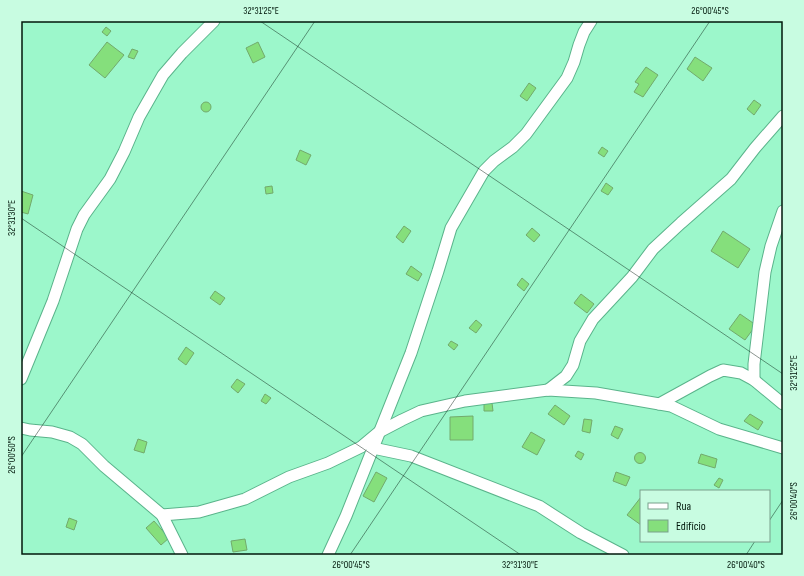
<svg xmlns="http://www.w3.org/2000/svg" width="804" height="576" viewBox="0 0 804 576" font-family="'Sofia Sans Condensed',sans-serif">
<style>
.building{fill:#85df7c;stroke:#72aa6c}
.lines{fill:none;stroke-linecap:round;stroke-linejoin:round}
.street-casing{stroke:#5ab48b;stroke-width:13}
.street{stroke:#fff;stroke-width:11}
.ticks{fill:none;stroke:#00170b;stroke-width:1;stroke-opacity:0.45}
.neatline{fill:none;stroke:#00170b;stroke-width:1.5}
.ticks-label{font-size:10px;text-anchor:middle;fill:#00170b}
</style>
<rect width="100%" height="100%" fill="#9cf7cb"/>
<g class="building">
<polygon points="106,27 111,31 107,36 102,32"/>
<polygon points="107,42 124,55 105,78 89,65"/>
<polygon points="258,42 265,57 253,63 246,48"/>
<polygon points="132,49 138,51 134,59 128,57"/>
<polygon points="695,57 712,68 703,81 687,69"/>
<polygon points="646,67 658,75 643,97 634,92 639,84 635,82"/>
<polygon points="529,83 536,88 527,101 520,96"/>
<polygon points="754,100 761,105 754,115 747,109"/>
<circle cx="206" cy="107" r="5"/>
<polygon points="602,147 608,151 604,157 598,153"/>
<polygon points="300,150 311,155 306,165 296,160"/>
<polygon points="606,183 613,188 608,195 601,191"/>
<polygon points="272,186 273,193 266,194 265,187"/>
<polygon points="21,191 33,195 28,214 21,212"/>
<polygon points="404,226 411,231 403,243 396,237"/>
<polygon points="532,228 540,235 534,242 526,235"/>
<polygon points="723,231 750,249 738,268 711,251"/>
<polygon points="411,266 422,274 418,281 406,274"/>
<polygon points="522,278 529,284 524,291 517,285"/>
<polygon points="215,291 225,298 220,305 210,298"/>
<polygon points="581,294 594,304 587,313 574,303"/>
<polygon points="740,314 756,325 745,340 729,329"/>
<polygon points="476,320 482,325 476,333 469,328"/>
<polygon points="451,341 458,345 454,350 448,345"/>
<polygon points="186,347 194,353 186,365 178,359"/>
<polygon points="237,379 245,384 238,393 231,387"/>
<polygon points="265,394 271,398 266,404 261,401"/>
<polygon points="484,403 492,403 493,411 484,411"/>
<polygon points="555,405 570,416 564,425 548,414"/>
<polygon points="750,414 763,422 758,430 744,421"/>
<polygon points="473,416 473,440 450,440 450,417"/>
<polygon points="584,419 592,420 590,433 582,431"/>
<polygon points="615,426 623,429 618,439 611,435"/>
<polygon points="531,432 545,440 537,455 522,447"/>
<polygon points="138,439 147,442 144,453 134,450"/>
<polygon points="578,451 584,454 581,460 575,456"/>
<circle cx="640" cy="458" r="5.5"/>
<polygon points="701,454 717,459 715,468 698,463"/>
<polygon points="376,472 387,478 374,502 363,496"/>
<polygon points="616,472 630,477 626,486 613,481"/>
<polygon points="719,478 723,480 719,488 714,485"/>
<polygon points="641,497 641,525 627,515"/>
<polygon points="69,518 77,521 74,530 66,527"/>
<polygon points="154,521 169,538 161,545 146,528"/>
<polygon points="245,539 247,550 233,552 231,541"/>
</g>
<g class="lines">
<defs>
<g id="street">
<polyline points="21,379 53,301 77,229 84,215 110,179 124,152 139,117 163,75 182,53 214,21"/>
<polyline points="754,380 754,364 765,272 771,246 783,211"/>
<polyline points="548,390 566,376 573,365 580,341 593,319 632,277 653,249 681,223 731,179 755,148 783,116"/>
<polyline points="659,404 710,376 723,370 741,373 754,380 783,404"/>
<polyline points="21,428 30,430 52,432 70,437 82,444 104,466 162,515 182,555"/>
<polyline points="373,448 411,456 539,506 581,533 623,555"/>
<polyline points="162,515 199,512 245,499 289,477 328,463 361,447 379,432 402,420 421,411 465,401 548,390 596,393 671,406 719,429 783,448"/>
<polyline points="328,555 346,516 411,353 438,271 451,228 484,171 494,161 513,147 526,134 567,78 574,62 579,45 584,32 591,21"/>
</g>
</defs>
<use href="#street" class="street-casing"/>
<use href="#street" class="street"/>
</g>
<path class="ticks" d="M260,21l523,353M21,218l500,337M21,457l294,-436M769,521l14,-21M350,555l360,-534M746,555l9,-14"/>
<rect width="804" height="576" fill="none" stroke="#c8fce1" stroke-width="44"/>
<rect x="640" y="490" width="130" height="52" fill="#c8fce1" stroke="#78a08b"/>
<rect x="648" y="503" width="20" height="6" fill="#ffffff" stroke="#78a08b"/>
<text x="676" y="510" font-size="12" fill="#00170b">Rua</text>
<rect x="648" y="520" width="20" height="12" fill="#85df7c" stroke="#78a08b"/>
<text x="676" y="530" font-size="12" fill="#00170b">Edifício</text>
<rect x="22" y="22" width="760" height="532" class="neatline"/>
<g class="ticks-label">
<text x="261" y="14">32°31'25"E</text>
<text x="710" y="14">26°00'45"S</text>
<text transform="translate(11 218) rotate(-90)" y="4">32°31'30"E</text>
<text transform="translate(793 373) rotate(-90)" y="4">32°31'25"E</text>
<text transform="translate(11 455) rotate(-90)" y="4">26°00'50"S</text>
<text transform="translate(793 501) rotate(-90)" y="4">26°00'40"S</text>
<text x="351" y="568">26°00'45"S</text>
<text x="520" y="568">32°31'30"E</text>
<text x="746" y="568">26°00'40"S</text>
</g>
</svg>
